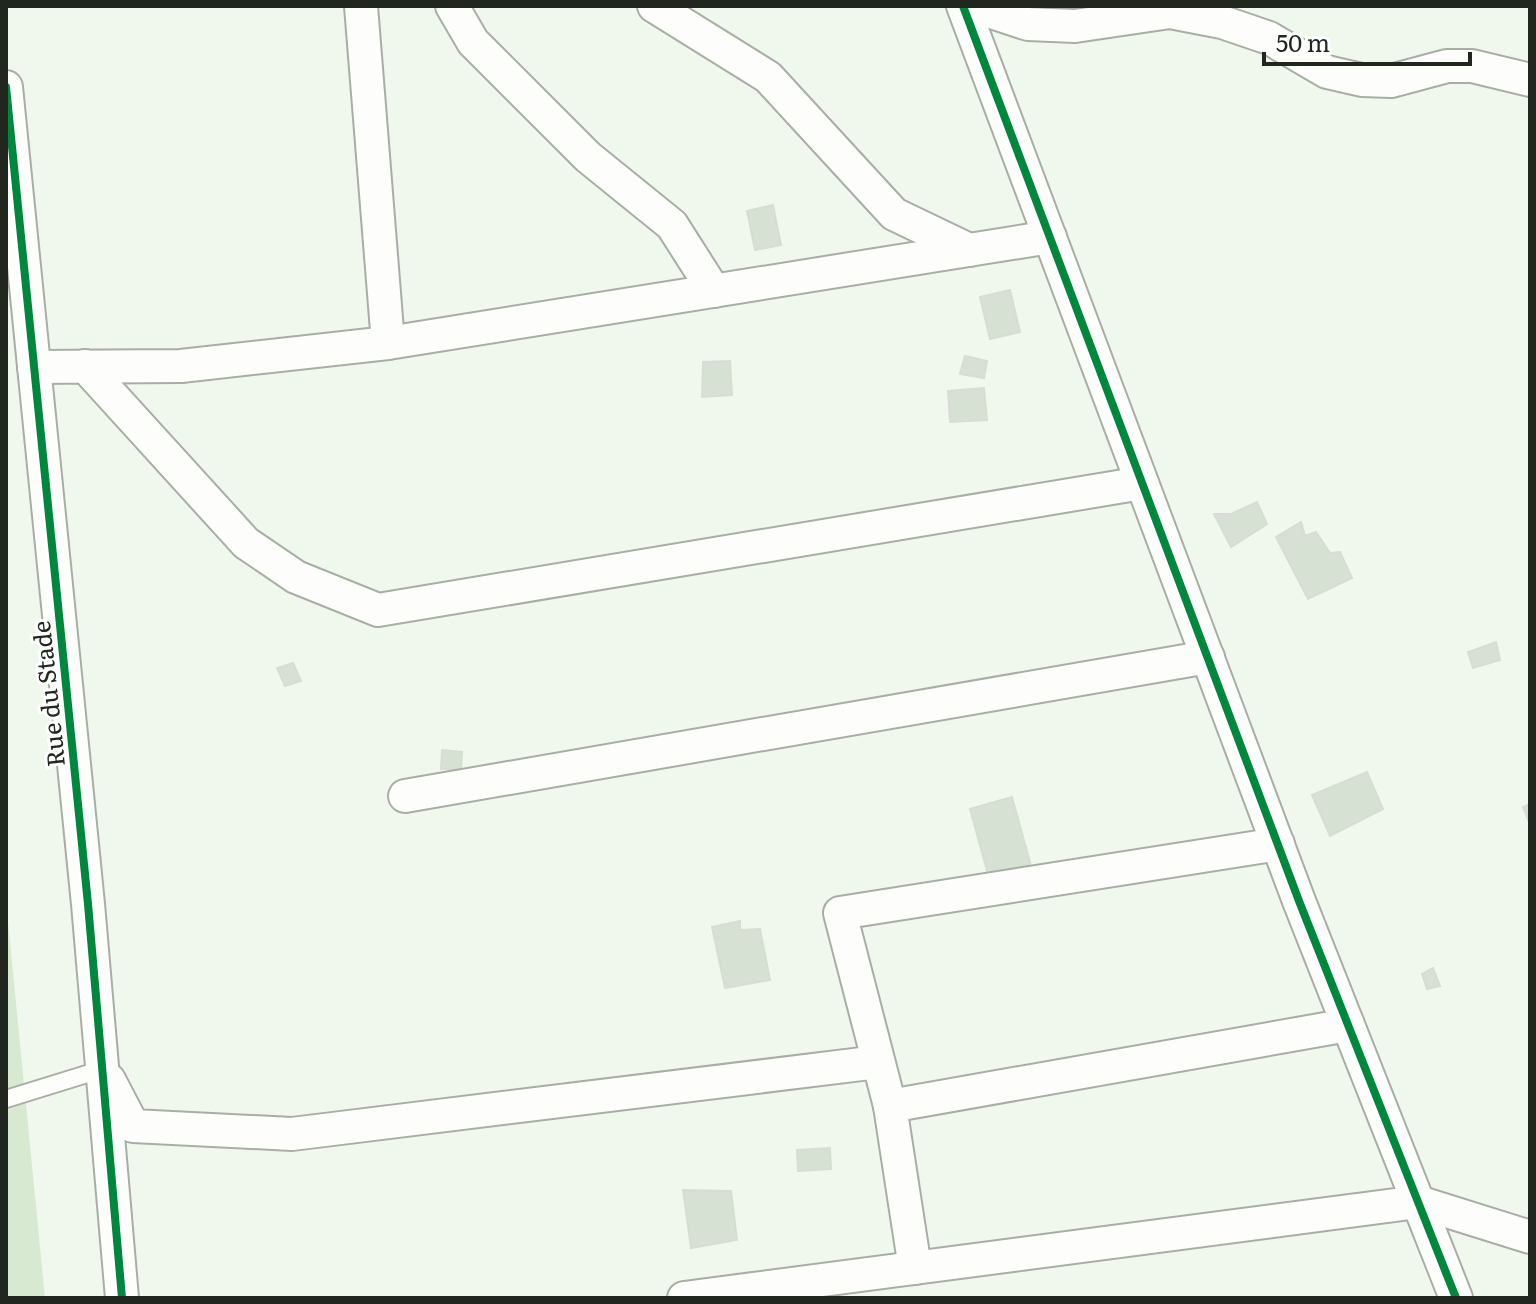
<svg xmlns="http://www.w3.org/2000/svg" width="1536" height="1304" viewBox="0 0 1536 1304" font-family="Literata,serif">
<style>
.pitch{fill:#d7e9d0}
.building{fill:#d6e1d3;stroke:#d7dcd4;stroke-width:2}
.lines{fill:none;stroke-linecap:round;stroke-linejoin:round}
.service-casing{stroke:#a8aea6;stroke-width:20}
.minor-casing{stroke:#a8aea6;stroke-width:36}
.service{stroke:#fdfefc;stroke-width:16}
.minor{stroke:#fdfefc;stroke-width:32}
.cycleway-casing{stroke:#fff;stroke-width:13}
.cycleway{stroke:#00873e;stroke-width:8}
.labels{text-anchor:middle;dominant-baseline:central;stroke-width:6;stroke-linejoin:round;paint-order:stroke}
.street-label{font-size:24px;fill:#21261f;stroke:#fff}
</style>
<rect width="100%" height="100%" fill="#f0f8ed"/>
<polygon class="pitch" points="6,901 45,1298 6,1298"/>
<g class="building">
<polygon points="773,205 781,245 755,250 747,211"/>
<polygon points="1010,290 1020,332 990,339 980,297"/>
<polygon points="965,356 987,361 984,378 960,374"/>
<polygon points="730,361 732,395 702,397 703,362"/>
<polygon points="984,388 987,420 950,422 948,391"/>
<polygon points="1257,502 1267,524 1231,547 1214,514 1231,514"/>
<polygon points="1301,522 1305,536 1316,532 1330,553 1340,552 1352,578 1308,599 1276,537"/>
<polygon points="1496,642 1500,660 1473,668 1468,652"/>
<polygon points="293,663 301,681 285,686 277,668"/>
<polygon points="442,750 462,752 461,769 441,769"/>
<polygon points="1367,772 1383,809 1330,836 1312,795"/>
<polygon points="1012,797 1031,866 989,878 970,809"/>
<polygon points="1530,804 1530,822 1529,822 1523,807"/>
<polygon points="740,921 740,930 760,929 770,980 725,988 712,927"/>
<polygon points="1433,968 1440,986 1427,989 1422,974"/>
<polygon points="830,1148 831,1169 798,1171 797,1150"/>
<polygon points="683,1190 731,1191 737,1240 691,1248"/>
</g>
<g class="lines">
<defs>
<polyline id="service" points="6,1099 103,1069"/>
<g id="minor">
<polyline points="361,6 388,343"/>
<polyline points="452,6 473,42 588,157 672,225 714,291"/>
<polyline points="654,6 768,77 894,214 969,250"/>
<polyline points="963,6 1299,901 1456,1298"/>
<polyline points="973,6 1028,24 1075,26 1170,12 1222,22 1269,38 1327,72 1362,80 1391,81 1447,66 1472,66 1530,80"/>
<polyline points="6,87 88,904 122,1298"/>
<polyline points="85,366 246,543 296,577 378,610 1142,483"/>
<polyline points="34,367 181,366 388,343 1050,237"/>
<polyline points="405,796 1208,657"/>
<polyline points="109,1080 133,1126 292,1134 878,1062"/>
<polyline points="890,1106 1348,1025"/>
<polyline points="915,1268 890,1106 840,913 1278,844"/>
<polyline points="684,1298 1418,1202 1530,1237"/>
</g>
</defs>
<use href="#service" class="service-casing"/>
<use href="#minor" class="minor-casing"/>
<use href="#service" class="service"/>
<use href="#minor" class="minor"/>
<defs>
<g id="cycleway">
<polyline points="963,6 1299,901 1456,1298"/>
<polyline points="6,87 88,904 122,1298"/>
</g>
</defs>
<use href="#cycleway" class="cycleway-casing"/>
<use href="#cycleway" class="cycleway"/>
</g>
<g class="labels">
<g class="street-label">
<text transform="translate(47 694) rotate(-96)">Rue du Stade</text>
</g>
</g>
<rect width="1536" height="1304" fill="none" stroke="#21261f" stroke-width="16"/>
<path d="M1264 52v12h206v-12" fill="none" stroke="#21261f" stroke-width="4"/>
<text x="1276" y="52" font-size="24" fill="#21261f" stroke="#ffffff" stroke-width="6" paint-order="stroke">50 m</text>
</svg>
